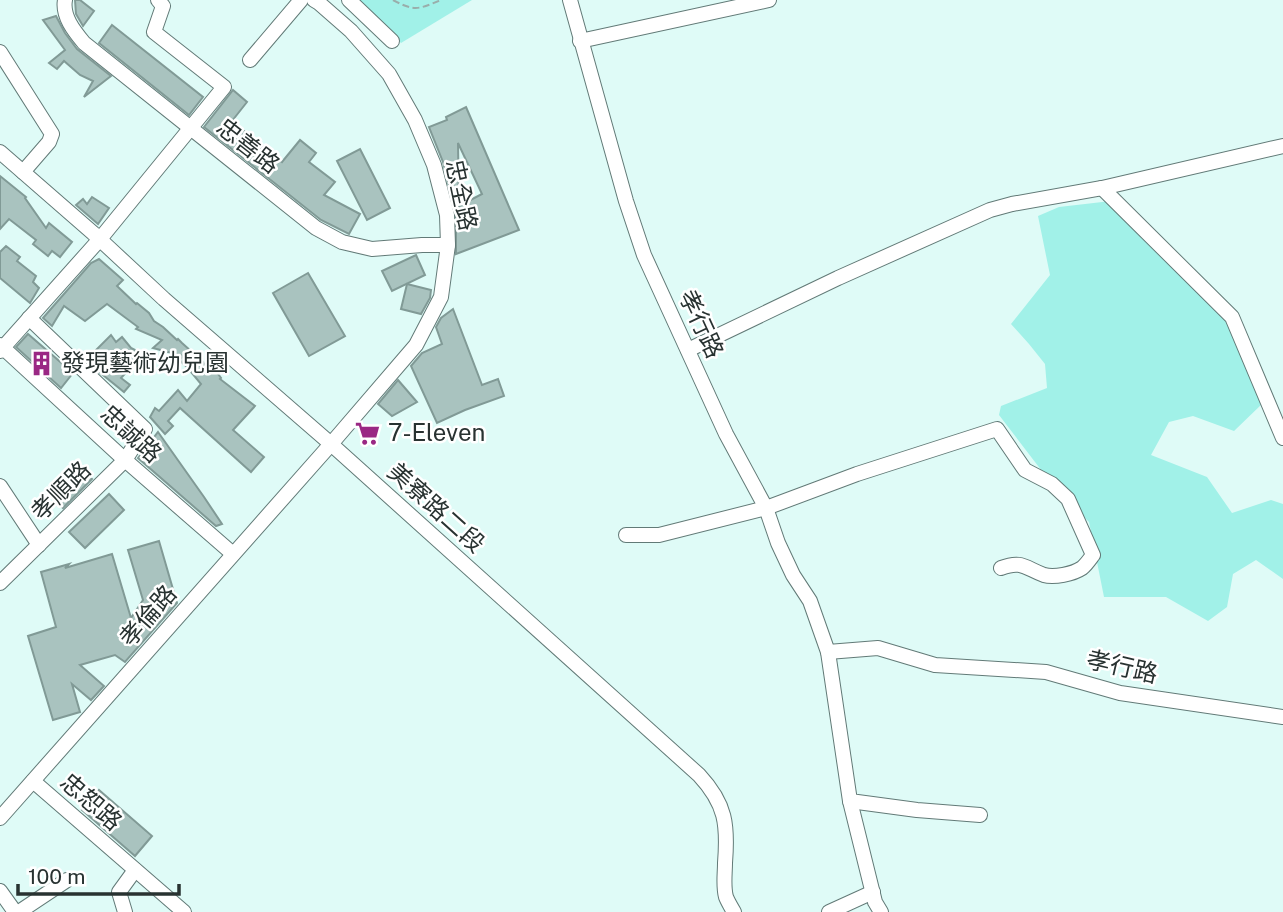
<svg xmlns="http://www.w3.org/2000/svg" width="1283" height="912" font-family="'Public Sans','Noto Sans TC',sans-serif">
	<rect width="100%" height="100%" fill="#dffbf7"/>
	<g fill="#a1f1e8">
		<polygon points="357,0 472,0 401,43"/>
		<polygon points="1111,201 1230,318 1262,404 1234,431 1193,416 1169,422 1151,455 1207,477 1232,513 1271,500 1283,504 1283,579 1256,560 1233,574 1227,607 1208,621 1166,597 1104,597 1089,522 1058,492 999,415 1001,406 1047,388 1045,364 1029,344 1011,324 1050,275 1038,216 1059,207"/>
	</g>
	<g fill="#a9c3bf" stroke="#819a96" stroke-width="2" fill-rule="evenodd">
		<polygon points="75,0 80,0 94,11 83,26 76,14"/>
		<polygon points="56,16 65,33 77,49 111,76 84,97 93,81 80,75 64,61 57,69 49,63 65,50 43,20"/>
		<polygon points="112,25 203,97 189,115 99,43"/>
		<polygon points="233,90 247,102 232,121 282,162 300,140 316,153 309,162 335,182 324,195 360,214 349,234 321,220 204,127"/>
		<path d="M466 107 519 230 456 254V213L443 162 429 127 447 120 446 117ZM458 143 482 194 459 206Z"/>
		<polygon points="360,149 390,208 367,220 337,161"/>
		<polygon points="0,176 26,197 25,198 46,228 49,223 72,242 60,257 52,251 48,256 33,244 36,240 9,219 0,229"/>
		<polygon points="92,197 109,208 98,224 76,205 83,199 87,204"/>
		<polygon points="6,246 20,257 17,261 36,276 33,282 39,288 30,303 0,278 0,252"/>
		<polygon points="416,255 425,275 392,291 382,271"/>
		<polygon points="99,259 123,280 117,286 136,304 137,303 149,313 154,321 163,327 177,340 178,339 182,343 202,361 201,361 218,374 221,378 220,379 255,406 233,430 264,457 251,472 180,408 168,421 173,426 165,434 150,417 155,408 159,411 178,390 187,401 201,384 187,367 179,360 183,356 153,348 162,340 136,329 138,327 107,304 85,321 64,306 52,326 43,318 91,263"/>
		<polygon points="308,273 345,336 309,356 273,293"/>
		<polygon points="407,284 431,290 430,298 421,314 401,309"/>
		<polygon points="453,309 482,385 498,379 504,396 465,410 437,423 411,366 422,353 442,344 436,327 441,318"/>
		<polygon points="28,334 73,373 61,388 16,347"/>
		<polygon points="111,335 116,342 122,337 131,348 143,354 121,378 130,385 124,392 98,371 104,366 93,353"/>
		<polygon points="398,380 417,402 392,416 378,404"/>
		<polygon points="158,432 204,497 222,524 216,526 138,458"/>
		<polygon points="79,466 92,479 63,508 50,495"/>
		<polygon points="109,494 124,510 85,548 69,532"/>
		<polygon points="159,541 177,603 125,662 115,655 80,665 104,686 91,700 72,684 80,712 53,720 28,636 56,627 41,572 69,564 65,568 112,554 131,618 143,600 128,550"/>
		<polygon points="99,790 152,836 135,856 82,810"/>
	</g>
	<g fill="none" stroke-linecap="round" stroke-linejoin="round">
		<defs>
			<g id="minor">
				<path d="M65 0C62 16 74 31 84 43L316 228 342 242 372 249 422 245H448"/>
				<polyline points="349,0 392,41"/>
				<polyline points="570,0 626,201 644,255 726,434 766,508 778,543 793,575 810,601 828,652 850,801 917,810 980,815"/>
				<polyline points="580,41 769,0"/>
				<polyline points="0,52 52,134 49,142 23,172"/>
				<polyline points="250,60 301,0"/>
				<path d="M0 152 93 233 164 299 331 444 699 775C726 804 728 825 725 863 725 874 723 886 726 897 728 902 731 907 734 912"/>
				<polyline points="1102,188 1232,317 1283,438"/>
				<polyline points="0,345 125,460 233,554"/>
				<polyline points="688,350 838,278 990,210 1012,204 1102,188 1283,146"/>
				<polyline points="0,351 100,239 224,87 154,32 163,6 158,0"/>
				<polyline points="0,486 39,545"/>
				<path d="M626 535H659L766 508 857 474 997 429 1025 470 1052 484 1068 499 1093 555C1090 559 1086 565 1082 568 1073 574 1054 578 1044 575 1025 568 1022 560 1001 568"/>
				<polyline points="0,583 125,460 145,429 29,318"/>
				<polyline points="828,652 878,648 935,665 1046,672 1120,693 1283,717"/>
				<polyline points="33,781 184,912"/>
				<polyline points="850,801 875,902 881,912"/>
				<polyline points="0,818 331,444 416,345 441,297 448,245 447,215 434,165 415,120 389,74 351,31 319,3 314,0"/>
				<polyline points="0,891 15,912"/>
				<polyline points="19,912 67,880"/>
				<polyline points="125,912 119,892 135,870"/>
				<polyline points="829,912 873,892"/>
			</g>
		</defs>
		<use href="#minor" stroke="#627a77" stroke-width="16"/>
		<path stroke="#99aeab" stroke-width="2" stroke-dasharray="7 3.5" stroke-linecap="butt" d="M393 0C415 12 419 9 441 0"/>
		<use href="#minor" stroke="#fff" stroke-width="14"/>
	</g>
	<defs>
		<symbol id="building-bare" viewBox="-9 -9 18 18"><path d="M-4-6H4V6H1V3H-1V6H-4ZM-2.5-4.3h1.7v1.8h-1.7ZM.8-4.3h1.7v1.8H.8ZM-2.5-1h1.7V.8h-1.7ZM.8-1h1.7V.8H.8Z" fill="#9a2884" stroke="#fff" stroke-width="2.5" paint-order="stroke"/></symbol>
		<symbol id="supermarket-bare" viewBox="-9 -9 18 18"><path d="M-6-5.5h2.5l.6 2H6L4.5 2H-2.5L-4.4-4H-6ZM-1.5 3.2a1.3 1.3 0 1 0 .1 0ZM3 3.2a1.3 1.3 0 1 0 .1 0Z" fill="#9a2884" stroke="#fff" stroke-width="2.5" paint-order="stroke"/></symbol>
	</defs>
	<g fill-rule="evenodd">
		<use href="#building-bare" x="24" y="346" width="35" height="35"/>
		<use href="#supermarket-bare" x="350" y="416" width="35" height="35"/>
	</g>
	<g text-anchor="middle" stroke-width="5" stroke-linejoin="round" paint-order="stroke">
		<g font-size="24" fill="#283231" stroke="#fff">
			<text transform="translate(248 146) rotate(38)" y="8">忠善路</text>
			<text transform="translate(461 195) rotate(78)" y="8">忠全路</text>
			<text transform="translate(701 324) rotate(65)" y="8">孝行路</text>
			<text transform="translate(131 434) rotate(42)" y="8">忠誠路</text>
			<text transform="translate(61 491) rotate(-45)" y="8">孝順路</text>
			<text transform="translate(436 508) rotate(42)" y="8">美寮路二段</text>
			<text transform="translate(148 616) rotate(-49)" y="8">孝倫路</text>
			<text transform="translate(1122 667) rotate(13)" y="8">孝行路</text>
			<text transform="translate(91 802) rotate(41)" y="8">忠恕路</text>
		</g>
		<g font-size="24" fill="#283231" stroke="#fff" text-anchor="start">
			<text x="61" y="371">發現藝術幼兒園</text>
			<text x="388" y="441">7-Eleven</text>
		</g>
	</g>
	<path d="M18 884v10h161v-10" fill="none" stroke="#283231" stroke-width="3.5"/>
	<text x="28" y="884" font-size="21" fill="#283231" stroke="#ffffff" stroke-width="5" paint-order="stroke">100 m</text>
</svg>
